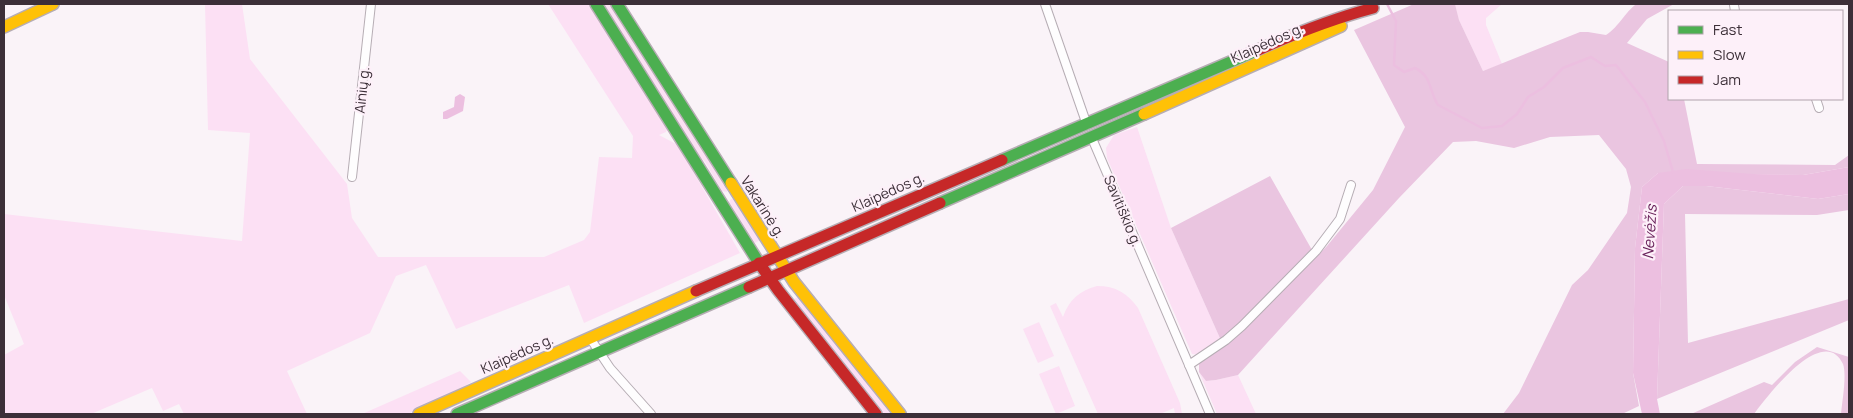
<svg xmlns="http://www.w3.org/2000/svg" width="1853" height="418" font-family="Manrope,sans-serif">
	<rect width="100%" height="100%" fill="#faf3f8"/>
	<g fill="#fce0f4">
		<polygon points="205,4 242,4 250,59 347,184 352,218 378,257 544,257 584,240 590,232 599,157 632,158 633,136 548,4 592,4 668,127 666,132 659,135 678,145 740,253 584,323 569,285 456,329 426,265 396,276 370,333 287,371 307,414 184,414 179,404 163,411 152,388 91,414 4,414 4,355 24,344 4,295 4,214 242,241 250,133 208,130"/>
		<polygon points="602,4 613,4 728,188 727,192 722,191 705,162 688,143"/>
		<polygon points="1455,4 1507,4 1502,4 1486,18 1486,25 1502,64 1483,71 1459,20"/>
		<polygon points="1137,127 1171,228 1223,345 1200,355 1192,354 1107,158 1106,148 1114,135"/>
		<polygon points="731,199 734,199 760,240 755,243 729,202"/>
		<path d="M1097 286C1116 286 1127 293 1138 308L1180 403 1182 414H1175L1174 408 1160 414H1098L1050 306 1056 303 1063 317C1069 300 1079 291 1097 286Z"/>
		<polygon points="800,296 895,414 883,414 792,300"/>
		<polygon points="1039,322 1054,356 1038,363 1023,329"/>
		<polygon points="1059,366 1075,406 1056,414 1039,374"/>
		<polygon points="460,371 471,382 453,394 408,414 362,414"/>
		<polygon points="1199,372 1206,381 1216,380 1238,375 1256,414 1217,414"/>
	</g>
	<g fill="#eac5e0">
		<path d="M1414 4H1455L1459 20 1483 71 1580 32H1588L1606 35C1618 28 1629 7 1637 4 1646 1 1665 4 1674 4L1647 19 1627 43 1669 62V99H1684L1697 164 1835 165 1849 155V167L1803 175 1658 173 1642 187 1635 248 1633 373 1639 406 1622 414H1503L1519 393 1572 285 1588 270 1627 213 1631 187 1626 169 1599 135 1550 137 1514 148 1476 141 1453 142 1399 198 1238 375 1216 380 1206 381 1199 372V362L1223 345 1171 228 1270 176 1316 257 1327 246 1373 190 1405 127 1354 30Z"/>
		<polygon points="1683,186 1706,186 1818,199 1849,194 1849,210 1817,215 1685,214 1688,343 1849,299 1849,320 1657,399 1664,204"/>
		<path d="M1817 347 1849 357V414H1841C1842 402 1847 375 1843 364 1823 322 1766 398 1754 414H1691L1764 382 1772 385 1795 362Z"/>
	</g>
	<g fill="#ecbfe0">
		<polygon points="460,94 465,97 463,111 447,119 443,119 443,112 454,107 455,97"/>
		<polygon points="1849,167 1849,194 1818,199 1706,186 1683,186 1664,204 1657,399 1660,414 1642,414 1633,373 1635,248 1642,187 1658,173 1686,169 1753,174 1803,175"/>
	</g>
	<g fill="none" stroke-linecap="round" stroke-linejoin="round">
		<path stroke="#ecbfe0" stroke-width="2.5" d="M1387 4 1396 21 1394 65 1404 72 1415 68C1432 76 1429 91 1438 105L1482 128 1502 126 1517 114 1528 97 1544 87 1563 68 1591 57 1605 66 1616 65 1645 102 1664 141 1673 172"/>
		<defs>
			<g id="street">
				<polyline points="1045,4 1087,125"/>
				<polyline points="1734,5 1735,11"/>
				<polyline points="1816,99 1819,108"/>
				<polyline points="1091,136 1210,414"/>
				<polyline points="352,177 371,4"/>
				<polyline points="590,338 610,368 651,414"/>
				<polyline points="1189,365 1226,340 1242,326 1316,251 1340,219 1351,185"/>
			</g>
			<g id="fast">
				<polyline points="596,4 759,263"/>
				<polyline points="617,4 731,183"/>
				<polyline points="1002,160 1256,51"/>
				<polyline points="940,203 1144,114"/>
				<polyline points="457,414 749,287"/>
			</g>
			<g id="slow">
				<polyline points="4,27 53,4"/>
				<polyline points="1144,114 1341,26"/>
				<polyline points="731,183 794,282 900,414"/>
				<polyline points="419,414 696,291"/>
			</g>
			<g id="jam">
				<path d="M1256 51C1294 34 1332 19 1373 8"/>
				<polyline points="759,263 778,290 876,414"/>
				<polyline points="749,287 940,203"/>
				<polyline points="696,291 1002,160"/>
			</g>
		</defs>
		<use href="#street" stroke="#b6adb4" stroke-width="10"/>
		<use href="#fast" stroke="#b6adb4" stroke-width="14"/>
		<use href="#slow" stroke="#b6adb4" stroke-width="14"/>
		<use href="#jam" stroke="#b6adb4" stroke-width="14"/>
		<use href="#street" stroke="#fefdfe" stroke-width="8"/>
		<use href="#fast" stroke="#4caf50" stroke-width="11"/>
		<use href="#slow" stroke="#ffc107" stroke-width="11"/>
		<use href="#jam" stroke="#c62828" stroke-width="11"/>
	</g>
	<g text-anchor="middle" stroke-width="4.5" stroke-linejoin="round" paint-order="stroke">
		<g font-size="14" fill="#3c2f38" stroke="#fdf0f9">
			<text transform="translate(1267 43) rotate(-24)" y="5">Klaipėdos g.</text>
			<text transform="translate(362 90) rotate(-84)" y="5">Ainių g.</text>
			<text transform="translate(888 192) rotate(-24)" y="5">Klaipėdos g.</text>
			<text transform="translate(763 207) rotate(58)" y="5">Vakarinė g.</text>
			<text transform="translate(1123 211) rotate(67)" y="5">Savitiškio g.</text>
			<text transform="translate(517 354) rotate(-24)" y="5">Klaipėdos g.</text>
		</g>
		<g font-size="15" font-style="italic" fill="#6b255d" stroke="#fdf0f9">
			<text transform="translate(1650 232) rotate(-86)" y="5">Nevėžis</text>
		</g>
	</g>
	<rect width="1853" height="418" fill="none" stroke="#3c2f38" stroke-width="10"/>
	<rect x="1668" y="10" width="175" height="90" fill="#fdf0f9" stroke="#b0a3ac"/>
	<rect x="1678" y="26" width="25" height="8" fill="#4caf50" stroke="#b0a3ac"/>
	<text x="1713" y="35" font-size="15" fill="#3c2f38">Fast</text>
	<rect x="1678" y="51" width="25" height="8" fill="#ffc107" stroke="#b0a3ac"/>
	<text x="1713" y="60" font-size="15" fill="#3c2f38">Slow</text>
	<rect x="1678" y="76" width="25" height="8" fill="#c62828" stroke="#b0a3ac"/>
	<text x="1713" y="85" font-size="15" fill="#3c2f38">Jam</text>
</svg>
